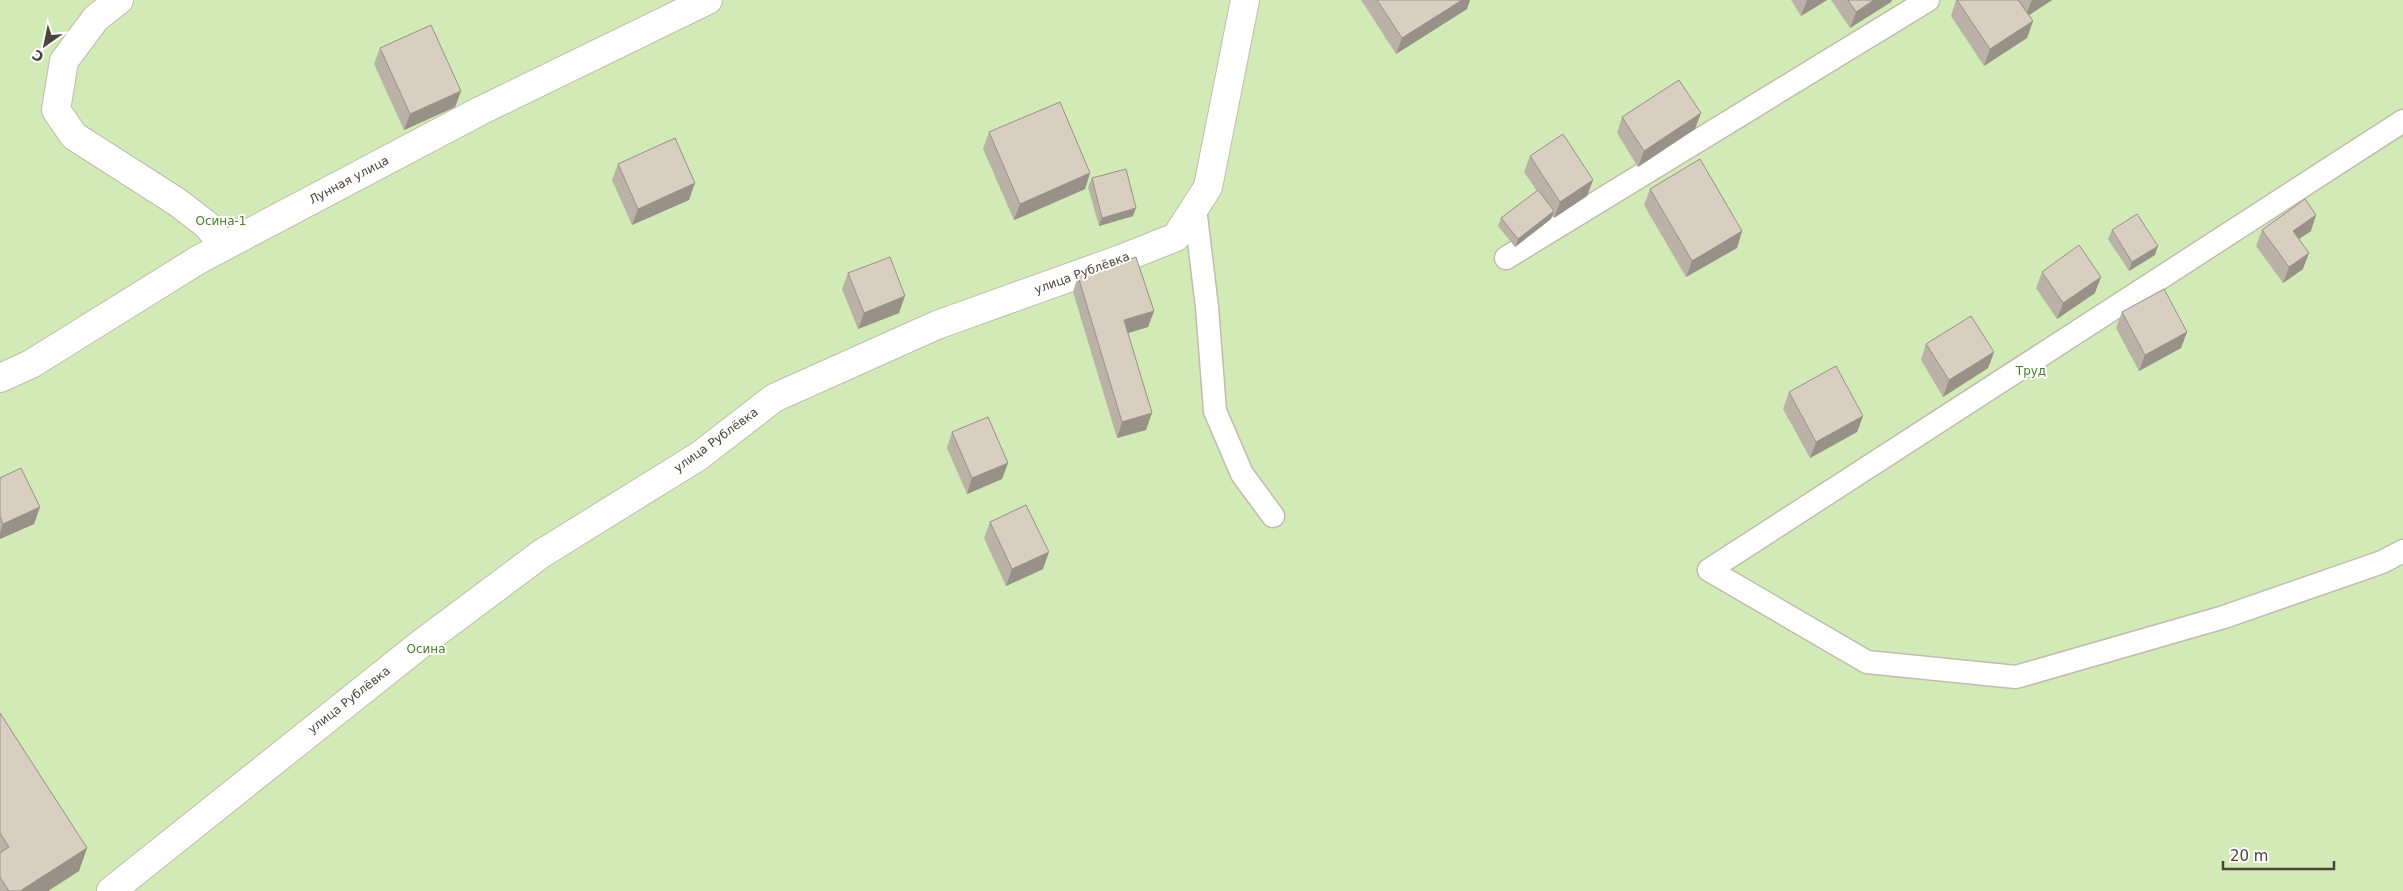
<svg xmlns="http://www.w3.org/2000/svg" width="2403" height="891" font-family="'DejaVu Sans',sans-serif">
	<rect width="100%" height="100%" fill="#f6f3ec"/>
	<rect fill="#d2eab5" x="0" y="0" width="2403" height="891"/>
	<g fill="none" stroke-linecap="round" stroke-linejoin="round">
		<defs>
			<g id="service">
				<polyline points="2403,121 1709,570 1867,662 2016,677 2224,617 2382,562 2403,551"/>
				<polyline points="1195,208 1207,307 1215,411 1242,474 1273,516"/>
				<polyline points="1506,258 1928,0"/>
			</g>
			<g id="minor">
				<polyline points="119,0 96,18 64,61 56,110 74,136 177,202 207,225 224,246"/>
				<polyline points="0,378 31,364 198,260 480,111 708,0"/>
				<polyline points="111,891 422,643 541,554 699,456 774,398 937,325 1121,259 1176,237 1208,187 1245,0"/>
			</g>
		</defs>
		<use href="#service" stroke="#c2bbae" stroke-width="25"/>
		<use href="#minor" stroke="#c2bbae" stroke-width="30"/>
		<use href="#service" stroke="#fff" stroke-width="22"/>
		<use href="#minor" stroke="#fff" stroke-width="28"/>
	</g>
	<g fill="#bab2a6">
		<polygon points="1361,0 1470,0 1467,9 1396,54"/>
		<polygon points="1791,0 1827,0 1801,16"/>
		<polygon points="1831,0 1892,0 1891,2 1850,28"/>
		<polygon points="1956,0 2052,0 2029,15 2033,21 2027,38 1984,66 1951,16"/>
		<polygon points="380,48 461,91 455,107 404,130 374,64"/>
		<polygon points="1622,117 1695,129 1638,167 1617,133"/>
		<polygon points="989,132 1090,173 1085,189 1014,220 983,149"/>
		<polygon points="1530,156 1593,180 1587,196 1554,218 1552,215 1551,219 1515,247 1498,226 1501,218 1537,191 1524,172"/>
		<polygon points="618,164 689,200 632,225 612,180"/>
		<polygon points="1092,178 1133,216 1099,226 1088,187"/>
		<polygon points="1650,189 1742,231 1737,248 1686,277 1644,205"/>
		<polygon points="2112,230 2155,255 2129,271 2108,239"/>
		<polygon points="2262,230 2311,231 2299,239 2303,269 2283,283 2256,246"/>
		<polygon points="2042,272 2095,293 2057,319 2036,288"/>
		<polygon points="848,273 899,313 858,329 842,289"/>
		<polygon points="1078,276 1154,311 1148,327 1128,333 1146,430 1117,438 1073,292"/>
		<polygon points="2122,312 2187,332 2181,348 2139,371 2116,328"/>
		<polygon points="1926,344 1994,352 1988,368 1943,397 1921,360"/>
		<polygon points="1789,392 1863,416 1857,432 1810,458 1783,409"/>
		<polygon points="952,432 1008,463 1002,479 967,494 947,448"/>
		<polygon points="0,478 40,507 34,524 0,539"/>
		<polygon points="990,522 1043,569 1006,586 984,538"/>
		<polygon points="0,713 87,848 79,871 48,891 0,891"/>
	</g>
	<g fill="#979187">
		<polygon points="1462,0 1470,0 1467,9 1396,54 1402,38"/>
		<polygon points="1807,0 1827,0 1801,16"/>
		<polygon points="1874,0 1892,0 1891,2 1850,28 1856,12"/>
		<polygon points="2033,0 2052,0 2025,18 2031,2"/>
		<polygon points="2033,21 2027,38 1984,66 1990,49"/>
		<polygon points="461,91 455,107 404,130 410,114"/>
		<polygon points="1701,113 1695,129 1638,167 1644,151"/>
		<polygon points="1090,173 1085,189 1014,220 1020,204"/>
		<polygon points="1593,180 1587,196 1554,218 1560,202"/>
		<polygon points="695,183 689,200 632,225 638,209"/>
		<polygon points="1136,208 1133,216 1099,226 1102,218"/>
		<polygon points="1554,211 1551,219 1515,247 1518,239"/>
		<polygon points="2316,215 2311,231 2287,247 2293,231"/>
		<polygon points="1742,231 1737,248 1686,277 1692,261"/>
		<polygon points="2158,246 2155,255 2129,271 2132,262"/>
		<polygon points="2309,253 2303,269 2283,283 2289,267"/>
		<polygon points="2101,277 2095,293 2057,319 2063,303"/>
		<polygon points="905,296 899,313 858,329 864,313"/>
		<polygon points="1154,311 1148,327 1118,336 1124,320"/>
		<polygon points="2187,332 2181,348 2139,371 2145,355"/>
		<polygon points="1994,352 1988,368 1943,397 1949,380"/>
		<polygon points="1152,413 1146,430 1117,438 1122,422"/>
		<polygon points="1863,416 1857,432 1810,458 1816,442"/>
		<polygon points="1008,463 1002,479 967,494 972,478"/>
		<polygon points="40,507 34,524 0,539 0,533 3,524"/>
		<polygon points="1049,552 1043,569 1006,586 1012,569"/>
		<polygon points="87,848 79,871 48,891 20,891"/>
	</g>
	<g fill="#d8cfc1" stroke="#979187">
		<polygon points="1377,0 1462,0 1402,38"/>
		<polygon points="1848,0 1874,0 1856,12"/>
		<polygon points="1957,0 2018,0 2033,21 1990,49"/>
		<polygon points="431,25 461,91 410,114 380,48"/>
		<polygon points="1679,80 1701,113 1644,151 1622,117"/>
		<polygon points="1060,102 1090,173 1020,204 989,132"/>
		<polygon points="1563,134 1593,180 1560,202 1530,156"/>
		<polygon points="675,138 695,183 638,209 618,164"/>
		<polygon points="1700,159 1742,231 1692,261 1650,189"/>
		<polygon points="1126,169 1136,208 1102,218 1092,178"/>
		<polygon points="1538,190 1554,211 1518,239 1501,218"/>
		<polygon points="2305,199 2316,215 2293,231 2309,253 2289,267 2262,230"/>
		<polygon points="2137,214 2158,246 2132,262 2112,230"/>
		<polygon points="2079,245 2101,277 2063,303 2042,272"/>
		<polygon points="890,257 905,296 864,313 848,273"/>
		<polygon points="1136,257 1154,311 1124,320 1152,413 1122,422 1078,276"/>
		<polygon points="2164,289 2187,332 2145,355 2122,312"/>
		<polygon points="1971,316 1994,352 1949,380 1926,344"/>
		<polygon points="1836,366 1863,416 1816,442 1789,392"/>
		<polygon points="988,417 1008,463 972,478 952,432"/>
		<polygon points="21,468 40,507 3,524 0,516 0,478"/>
		<polygon points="1026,505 1049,552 1012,569 990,522"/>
		<polygon points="0,713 87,848 20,891 9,891 0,877 0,853 9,847 0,833"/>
	</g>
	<g text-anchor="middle" stroke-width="4" stroke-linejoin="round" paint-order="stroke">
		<g font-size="12" fill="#4b4439" stroke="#fff">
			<text transform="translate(349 180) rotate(-28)" y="4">Лунная улица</text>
			<text transform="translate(1082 273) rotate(-20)" y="4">улица Рублёвка</text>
			<text transform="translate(716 440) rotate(-36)" y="4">улица Рублёвка</text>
			<text transform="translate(349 700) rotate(-38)" y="4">улица Рублёвка</text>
		</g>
		<g font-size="12" fill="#4a7f2a" stroke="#fff">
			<text x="221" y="225">Осина-1</text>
			<text x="2031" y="375">Труд</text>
			<text x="426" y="653">Осина</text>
		</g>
	</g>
	<g transform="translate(45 45) rotate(213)" stroke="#ffffff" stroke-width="4" paint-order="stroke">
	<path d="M0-4L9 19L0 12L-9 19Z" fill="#4b4439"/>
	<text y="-8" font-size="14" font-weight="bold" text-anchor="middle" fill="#4b4439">С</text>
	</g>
	<path d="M2223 861v8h111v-8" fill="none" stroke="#4b4439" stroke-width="2.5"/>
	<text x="2230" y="861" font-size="15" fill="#4b4439" stroke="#ffffff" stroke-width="4" paint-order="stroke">20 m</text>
</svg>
